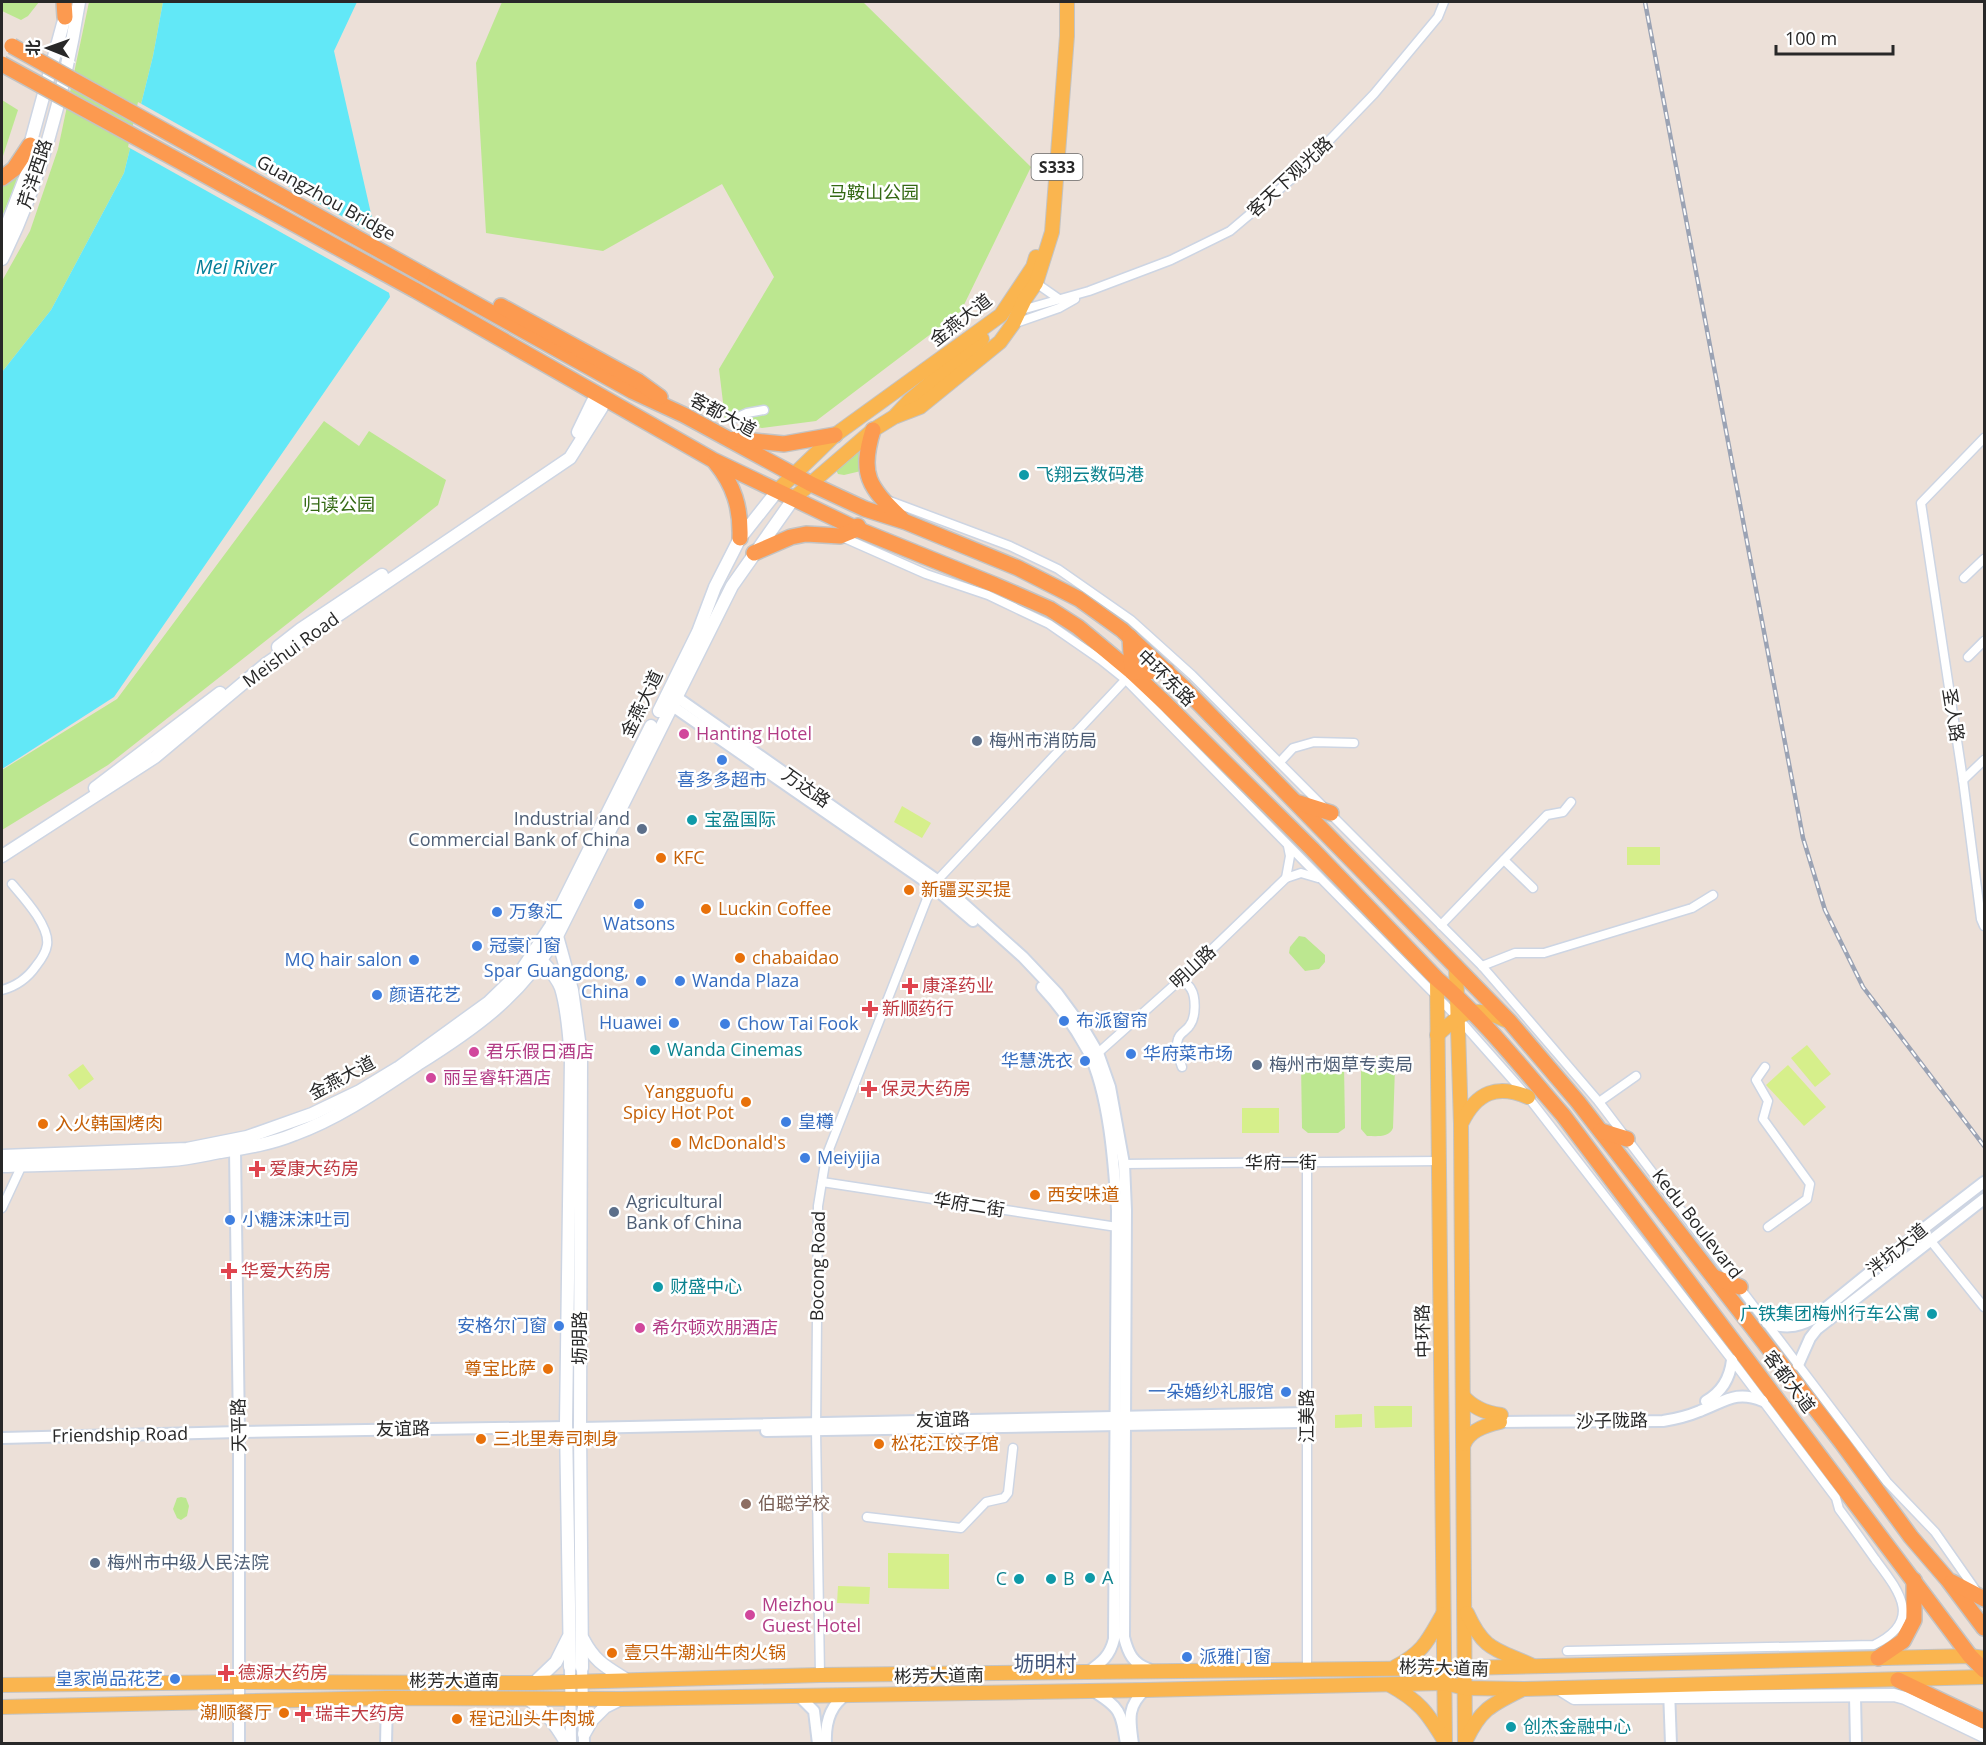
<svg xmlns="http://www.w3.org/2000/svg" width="1986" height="1745" font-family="'Open Sans','Noto Sans SC',sans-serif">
	<rect width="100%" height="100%" fill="#ece0d8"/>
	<g fill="#bce790">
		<polygon points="2,2 39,2 28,16 21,20 2,11"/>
		<polygon points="89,2 163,2 153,56 124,173 51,310 2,372 2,281 30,231 58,149"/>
		<polygon points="502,2 863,2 1031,167 961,311 816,421 762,428 725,419 719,369 774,277 722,184 603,251 486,233 476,63"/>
		<polygon points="2,100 18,110 2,159"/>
		<polygon points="20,173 2,217 2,184"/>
		<polygon points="324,421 359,446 369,431 446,480 438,505 108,765 2,830 2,770 117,699"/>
		<polygon points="862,449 861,471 844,475 838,474 836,470"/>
		<polygon points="1299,936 1305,937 1325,955 1325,962 1319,969 1305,971 1289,953 1290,947"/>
		<path d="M1368 1056C1380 1056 1389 1054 1395 1067L1393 1128C1389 1138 1376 1136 1367 1136L1361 1129V1063Z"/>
		<polygon points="1338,1059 1344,1064 1345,1128 1338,1133 1308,1133 1302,1128 1301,1065 1307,1060"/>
		<polygon points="181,1497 186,1498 189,1506 187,1516 181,1520 177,1518 173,1509 177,1498"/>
	</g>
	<g fill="#d6ef8b">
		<polygon points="902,806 931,823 922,838 894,822"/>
		<rect x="1627" y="847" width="33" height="18"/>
		<polygon points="1807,1045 1831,1074 1815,1087 1791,1058"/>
		<polygon points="83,1064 94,1079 79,1090 68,1075"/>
		<polygon points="1788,1065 1826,1107 1804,1126 1766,1085"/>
		<rect x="1242" y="1108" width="37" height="25"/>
		<polygon points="1374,1406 1412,1406 1412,1427 1375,1428"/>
		<polygon points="1362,1414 1362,1427 1335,1428 1335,1415"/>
		<polygon points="888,1553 949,1554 949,1589 888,1588"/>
		<polygon points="838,1586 870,1587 869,1604 837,1603"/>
	</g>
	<polygon fill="#62e8f7" points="163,2 357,2 334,51 390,297 114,697 2,769 2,372 51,310 124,173 153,56"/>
	<polygon fill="#ece0d8" points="138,102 379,237 393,295 128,147"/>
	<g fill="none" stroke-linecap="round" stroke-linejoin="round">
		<defs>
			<g id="minor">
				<polyline points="1036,283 1059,299"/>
				<polyline points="1018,311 1089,291 1171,260 1230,231 1295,176 1374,94 1438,17 1444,2"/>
				<polyline points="1013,324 1059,308 1075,299"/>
				<polyline points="736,418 747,413 764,410"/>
				<polyline points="1984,438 1921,503 1963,780 1981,919 1984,926"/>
				<polyline points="887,500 1010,546 1058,569 1131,620 1192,675 1482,966 1521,1011 1599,1102 1887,1482 1935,1532 1977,1592"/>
				<path d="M840 536 926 574 988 595 1049 624 1101 660 1126 680 1457 1017 1528 1097 1732 1360 1836 1498 1839 1509C1851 1525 1863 1542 1875 1559 1899 1591 1924 1621 1874 1645L1567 1651"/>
				<polyline points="1964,578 1984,559"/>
				<polyline points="1968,657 1984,641"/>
				<polyline points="1280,762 1293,748 1314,742 1354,743"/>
				<polyline points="1963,780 1984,760"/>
				<polyline points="1504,860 1533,888"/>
				<polyline points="1286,878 1290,856 1288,846"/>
				<polyline points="1441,925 1547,815 1563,812 1571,802"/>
				<polyline points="1482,966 1515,953 1544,953 1692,908 1713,895"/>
				<path d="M1181 979C1184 982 1189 985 1191 989 1196 997 1196 1017 1190 1025 1187 1031 1180 1032 1178 1039 1175 1048 1179 1058 1182 1067"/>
				<path d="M2 990C17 986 27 979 36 966 40 961 46 952 47 945 50 926 23 897 12 884"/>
				<polyline points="1098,1053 1181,979 1286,878 1301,873 1318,878"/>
				<polyline points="1765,1067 1756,1080 1768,1101 1763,1119 1810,1184 1807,1199 1768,1227"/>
				<polyline points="1599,1102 1636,1076"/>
				<polyline points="1124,1164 1439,1161"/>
				<polyline points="822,1182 1117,1227"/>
				<polyline points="2,1208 22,1165"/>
				<polyline points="1930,1240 1984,1307"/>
				<polyline points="867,1517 961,1528 986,1502 1004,1498 1008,1493 1013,1448"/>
				<polyline points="1307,1669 1307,1163"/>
				<polyline points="820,1675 816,1430 818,1206 826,1157 932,886 1128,677"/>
			</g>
			<g id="tertiary">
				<path d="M675 696 937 880 1023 957 1057 993 1085 1031 1098 1053 1110 1087 1124 1164 1126 1210 1124 1637C1128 1653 1133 1664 1149 1669"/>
				<polyline points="671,705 932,886 973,921"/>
				<path d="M1042 987C1060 1006 1076 1029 1088 1051 1109 1093 1114 1163 1117 1210L1114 1639C1110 1656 1102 1662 1088 1672"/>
				<polyline points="235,1150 239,1432 239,1744"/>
				<path d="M1767 1323C1784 1328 1795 1328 1811 1320L1923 1229 1984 1182"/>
				<polyline points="1798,1365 1810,1338 1817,1329 1984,1199"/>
				<path d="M1706 1401C1722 1392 1730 1378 1732 1360"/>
				<path d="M1500 1422 1663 1421C1676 1419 1688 1416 1700 1411 1726 1401 1736 1390 1763 1401"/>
				<polyline points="580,1428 1307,1413"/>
				<polyline points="766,1431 1307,1422"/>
				<polyline points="2,1438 239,1432 566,1427"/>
				<polyline points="570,1667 571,1744"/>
				<polyline points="582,1668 584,1744"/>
				<polyline points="1669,1690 1671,1744"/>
				<path d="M1093 1691C1121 1708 1121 1712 1126 1744"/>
				<polyline points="799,1696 814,1711 818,1744"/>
				<polyline points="1855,1696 1856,1744"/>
				<polyline points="386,1744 387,1698"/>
				<path d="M826 1744C825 1724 829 1706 846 1695"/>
				<path d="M1133 1744C1130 1721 1126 1707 1145 1690"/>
			</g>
			<g id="secondary">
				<polyline points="2,238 27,173 30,145 67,9"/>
				<path d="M2 259C41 181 65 88 79 2"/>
				<polyline points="578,432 593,401"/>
				<polyline points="278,647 301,629 382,575"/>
				<polyline points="659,711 698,632 715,587 740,538 778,490"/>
				<polyline points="95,788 220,693"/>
				<polyline points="2,856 155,757 266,664 570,458 602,407"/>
				<polyline points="557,936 572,990 581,1055 580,1428 582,1668"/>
				<path d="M542 961C549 969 557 977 561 988 568 1010 569 1036 571 1059L566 1424 570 1667"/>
				<polyline points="2,1156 187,1149 247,1137 312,1114 360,1091 398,1068 489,1002 521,971 551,926 651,726"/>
				<path d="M2 1166C58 1164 114 1164 170 1160 187 1159 204 1155 220 1152 245 1148 271 1144 295 1134 339 1118 379 1090 418 1064 477 1027 519 997 557 936L732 586 794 498"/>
				<path d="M583 1639C595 1662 606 1667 627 1680"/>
				<polyline points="534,1683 556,1662 568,1638"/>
				<polyline points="1558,1688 1574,1698 1894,1695 1905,1698 1984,1736"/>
				<path d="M528 1699C546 1711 556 1725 567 1744"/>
				<polyline points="584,1734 592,1720 605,1707 621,1699"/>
			</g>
			<g id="primary">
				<polyline points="896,415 910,400 982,339"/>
				<polyline points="778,490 835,435 1001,315 1033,267 1036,257"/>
				<polyline points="794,498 873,430 894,417 920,407 1000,342 1013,324 1025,299 1036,283 1052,232 1067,36 1067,2"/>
				<polyline points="1456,966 1461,1124 1465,1744"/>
				<polyline points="1437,979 1445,1744"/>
				<path d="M1437 1035C1463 1012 1472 1004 1505 1020"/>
				<path d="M1462 1122C1477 1092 1497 1084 1528 1097"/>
				<path d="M1463 1396C1472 1407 1487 1413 1501 1415"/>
				<path d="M1464 1444C1469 1431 1486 1425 1500 1422"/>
				<path d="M1467 1613C1484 1651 1496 1649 1531 1665"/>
				<path d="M1395 1667C1424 1652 1428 1640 1443 1614"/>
				<polyline points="2,1685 240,1682 534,1683 820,1675 1465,1668 1970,1656 1984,1658"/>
				<path d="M1390 1685C1419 1701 1427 1712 1444 1740"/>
				<polyline points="2,1707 387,1698 621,1699 1145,1690 1445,1683 1465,1688 1523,1689 1984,1677"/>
				<path d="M1466 1740C1481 1709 1491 1705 1521 1690"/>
			</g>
			<g id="trunk">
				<polyline points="64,2 65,17"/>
				<polyline points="2,178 14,169 30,145"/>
				<polyline points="422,274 632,391 684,415 811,484 865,509 906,522 1018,568 1079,599 1122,630 1182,686 1510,1022 1578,1102 1842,1443 1911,1537 1948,1580 1984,1628"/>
				<path d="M415 290 713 460 857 529 995 585 1050 609 1078 627 1132 672 1165 703 1312 849 1437 979C1484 1019 1522 1068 1563 1115L1970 1656 1984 1670"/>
				<polyline points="501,306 638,381 660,397"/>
				<path d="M873 430C859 475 869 487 901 518"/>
				<polyline points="734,439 784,444 835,435"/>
				<path d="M715 462C734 485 741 508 740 538"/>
				<polyline points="754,553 791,537 806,534 840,536 857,529 858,526"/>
				<polyline points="1130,637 1132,672 1167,671"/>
				<polyline points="1299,803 1331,813"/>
				<polyline points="1601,1131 1627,1139"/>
				<polyline points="1714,1277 1740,1287"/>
				<polyline points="1952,1582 1984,1599"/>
				<polyline points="1878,1658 1903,1641 1914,1620 1914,1580"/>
				<polyline points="1898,1680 1984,1721"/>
			</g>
		</defs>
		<use href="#minor" stroke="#cdd5e3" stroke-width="11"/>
		<use href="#tertiary" stroke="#cdd5e3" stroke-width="14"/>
		<use href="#secondary" stroke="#cdd5e3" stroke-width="15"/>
		<use href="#primary" stroke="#c3c3c3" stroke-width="16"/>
		<use href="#trunk" stroke="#c3c3c3" stroke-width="18"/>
		<use href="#minor" stroke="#fff" stroke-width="8"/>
		<use href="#tertiary" stroke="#fff" stroke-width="10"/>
		<use href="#secondary" stroke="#fff" stroke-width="12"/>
		<use href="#primary" stroke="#fab54f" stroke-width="14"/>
		<use href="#trunk" stroke="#fc9a50" stroke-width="15"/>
		<defs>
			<polyline id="rail" points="1645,2 1803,838 1825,910 1863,987 1984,1146"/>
		</defs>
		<use href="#rail" stroke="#9ba3b4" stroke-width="4.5"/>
		<use href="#rail" stroke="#fff" stroke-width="2" stroke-dasharray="7" stroke-linecap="butt"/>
		<defs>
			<g id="trunk-bridge">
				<polyline points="12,46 422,274"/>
				<polyline points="2,64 415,290"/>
			</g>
		</defs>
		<use href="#trunk-bridge" stroke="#c3c3c3" stroke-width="18" stroke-linecap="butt"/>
		<use href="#trunk-bridge" stroke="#fc9a50" stroke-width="15"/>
	</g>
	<g fill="#0f9aa8" stroke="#fff" stroke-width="2">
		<circle cx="1024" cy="475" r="6"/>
		<circle cx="692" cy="820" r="6"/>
		<circle cx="655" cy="1050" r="6"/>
		<circle cx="658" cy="1287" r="6"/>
		<circle cx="1932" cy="1314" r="6"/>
		<circle cx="1090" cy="1578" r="6"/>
		<circle cx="1019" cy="1579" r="6"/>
		<circle cx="1051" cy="1579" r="6"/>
		<circle cx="1511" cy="1727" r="6"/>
	</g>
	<g fill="#d1479c" stroke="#fff" stroke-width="2">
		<circle cx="684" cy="734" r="6"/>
		<circle cx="474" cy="1052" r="6"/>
		<circle cx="431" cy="1078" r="6"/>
		<circle cx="640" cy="1328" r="6"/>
		<circle cx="750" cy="1615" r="6"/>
	</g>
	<g fill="#5c6f8a" stroke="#fff" stroke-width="2">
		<circle cx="977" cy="741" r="6"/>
		<circle cx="642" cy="829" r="6"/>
		<circle cx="1257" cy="1065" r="6"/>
		<circle cx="614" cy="1212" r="6"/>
		<circle cx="95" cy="1563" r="6"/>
	</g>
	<g fill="#3f7fe0" stroke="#fff" stroke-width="2">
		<circle cx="722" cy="760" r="6"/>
		<circle cx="639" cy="904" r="6"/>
		<circle cx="497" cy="912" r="6"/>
		<circle cx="477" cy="946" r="6"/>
		<circle cx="414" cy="960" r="6"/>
		<circle cx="641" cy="981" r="6"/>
		<circle cx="680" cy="981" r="6"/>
		<circle cx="377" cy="995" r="6"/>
		<circle cx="1064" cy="1021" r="6"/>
		<circle cx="674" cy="1023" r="6"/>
		<circle cx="725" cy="1024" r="6"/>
		<circle cx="1131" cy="1054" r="6"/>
		<circle cx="1085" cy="1061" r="6"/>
		<circle cx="786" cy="1122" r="6"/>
		<circle cx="805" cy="1158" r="6"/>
		<circle cx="230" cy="1220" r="6"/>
		<circle cx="559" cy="1326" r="6"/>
		<circle cx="1286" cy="1392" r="6"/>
		<circle cx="1187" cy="1657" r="6"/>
		<circle cx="175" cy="1679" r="6"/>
	</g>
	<g fill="#e8710a" stroke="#fff" stroke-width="2">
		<circle cx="661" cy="858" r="6"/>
		<circle cx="909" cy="890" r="6"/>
		<circle cx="706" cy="909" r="6"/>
		<circle cx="740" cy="958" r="6"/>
		<circle cx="746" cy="1102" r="6"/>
		<circle cx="43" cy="1124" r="6"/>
		<circle cx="676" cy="1143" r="6"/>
		<circle cx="1035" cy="1195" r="6"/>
		<circle cx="548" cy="1369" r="6"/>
		<circle cx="481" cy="1439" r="6"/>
		<circle cx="879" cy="1444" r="6"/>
		<circle cx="612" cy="1653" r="6"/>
		<circle cx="284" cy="1713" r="6"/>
		<circle cx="457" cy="1719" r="6"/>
	</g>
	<g fill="#e0444e" stroke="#fff" stroke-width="2">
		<path d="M907 977h6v6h6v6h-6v6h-6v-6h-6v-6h6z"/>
		<path d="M867 1000h6v6h6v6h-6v6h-6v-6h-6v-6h6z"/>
		<path d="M866 1080h6v6h6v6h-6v6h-6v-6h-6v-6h6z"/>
		<path d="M254 1160h6v6h6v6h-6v6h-6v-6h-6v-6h6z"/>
		<path d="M226 1262h6v6h6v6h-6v6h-6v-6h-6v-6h6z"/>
		<path d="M223 1664h6v6h6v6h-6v6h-6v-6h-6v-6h6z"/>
		<path d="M300 1705h6v6h6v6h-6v6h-6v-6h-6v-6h6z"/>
	</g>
	<circle fill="#8d6e63" stroke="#fff" stroke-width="2" cx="746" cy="1504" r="6"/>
	<g text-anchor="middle" stroke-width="5" stroke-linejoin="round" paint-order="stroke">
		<rect fill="#fff" stroke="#686868" stroke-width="1.5" x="1031.5" y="154" width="51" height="26" rx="4.5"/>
		<g font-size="16" font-weight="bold" fill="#282828">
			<text x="1057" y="173">S333</text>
		</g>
		<g font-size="18" fill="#282828" stroke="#fff">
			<text transform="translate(35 174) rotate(-72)" y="6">芹洋西路</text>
			<text transform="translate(1290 177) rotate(-43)" y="6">客天下观光路</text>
			<text transform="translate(326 198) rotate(29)" y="6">Guangzhou Bridge</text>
			<text transform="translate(961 320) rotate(-38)" y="6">金燕大道</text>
			<text transform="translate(723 415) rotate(28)" y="6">客都大道</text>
			<text transform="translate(291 650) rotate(-36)" y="6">Meishui Road</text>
			<text transform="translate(1166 678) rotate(44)" y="6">中环东路</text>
			<text transform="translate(642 704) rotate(-64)" y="6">金燕大道</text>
			<text transform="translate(1953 715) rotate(81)" y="6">圣人路</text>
			<text transform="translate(806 788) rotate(35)" y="6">万达路</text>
			<text transform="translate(1193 967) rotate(-43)" y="6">明山路</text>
			<text transform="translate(342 1078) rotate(-28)" y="6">金燕大道</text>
			<text x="1281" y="1169">华府一街</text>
			<text transform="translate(969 1205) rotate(9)" y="6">华府二街</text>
			<text transform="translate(1697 1224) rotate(52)" y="6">Kedu Boulevard</text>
			<text transform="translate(1897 1250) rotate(-39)" y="6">泮坑大道</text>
			<text transform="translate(818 1266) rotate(-89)" y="6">Bocong Road</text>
			<text transform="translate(1423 1331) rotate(-91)" y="6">中环路</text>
			<text transform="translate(580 1338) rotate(-90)" y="6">坜明路</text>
			<text transform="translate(1789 1382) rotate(53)" y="6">客都大道</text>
			<text transform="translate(1307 1416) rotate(-90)" y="6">江美路</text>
			<text transform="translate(943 1420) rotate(-1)" y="6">友谊路</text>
			<text transform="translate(1612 1421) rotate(-1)" y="6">沙子陇路</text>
			<text transform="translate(239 1425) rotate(-91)" y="6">天平路</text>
			<text transform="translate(403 1429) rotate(-1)" y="6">友谊路</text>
			<text transform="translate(120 1435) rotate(-1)" y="6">Friendship Road</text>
			<text transform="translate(1444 1668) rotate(2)" y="6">彬芳大道南</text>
			<text transform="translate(939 1676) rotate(-1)" y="6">彬芳大道南</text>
			<text x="454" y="1687">彬芳大道南</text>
		</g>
		<g font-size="18" fill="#346914" stroke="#fff">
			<text x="874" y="199">马鞍山公园</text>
			<text x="339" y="511">归读公园</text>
		</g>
		<g font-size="18" fill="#0d838f" stroke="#fff" text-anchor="start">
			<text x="1036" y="481">飞翔云数码港</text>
			<text x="704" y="826">宝盈国际</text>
			<text x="667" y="1056">Wanda Cinemas</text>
			<text x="670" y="1293">财盛中心</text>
			<text x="1920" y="1320" text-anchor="end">广铁集团梅州行车公寓</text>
			<text x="1102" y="1584">A</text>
			<text x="1007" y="1585" text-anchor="end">C</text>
			<text x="1063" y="1585">B</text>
			<text x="1523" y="1733">创杰金融中心</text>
		</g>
		<g font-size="18" fill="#b23c85" stroke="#fff" text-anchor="start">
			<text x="696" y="740">Hanting Hotel</text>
			<text x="486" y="1058">君乐假日酒店</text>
			<text x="443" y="1084">丽呈睿轩酒店</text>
			<text x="652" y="1334">希尔顿欢朋酒店</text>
			<text x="762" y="1611">Meizhou<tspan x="762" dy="21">Guest Hotel</tspan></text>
		</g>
		<g font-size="18" fill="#4e5e75" stroke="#fff" text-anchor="start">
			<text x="989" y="747">梅州市消防局</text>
			<text x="630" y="825" text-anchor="end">Industrial and<tspan x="630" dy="21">Commercial Bank of China</tspan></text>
			<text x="1269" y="1071">梅州市烟草专卖局</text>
			<text x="626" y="1208">Agricultural<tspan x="626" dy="21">Bank of China</tspan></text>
			<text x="107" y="1569">梅州市中级人民法院</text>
		</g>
		<g font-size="18" fill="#366cbe" stroke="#fff" text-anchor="start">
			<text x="722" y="786" text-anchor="middle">喜多多超市</text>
			<text x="509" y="918">万象汇</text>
			<text x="639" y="930" text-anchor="middle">Watsons</text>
			<text x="489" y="952">冠豪门窗</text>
			<text x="402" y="966" text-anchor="end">MQ hair salon</text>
			<text x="629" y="977" text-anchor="end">Spar Guangdong,<tspan x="629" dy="21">China</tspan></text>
			<text x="692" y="987">Wanda Plaza</text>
			<text x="389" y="1001">颜语花艺</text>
			<text x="1076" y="1027">布派窗帘</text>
			<text x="662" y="1029" text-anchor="end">Huawei</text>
			<text x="737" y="1030">Chow Tai Fook</text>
			<text x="1143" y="1060">华府菜市场</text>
			<text x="1073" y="1067" text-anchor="end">华慧洗衣</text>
			<text x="798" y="1128">皇樽</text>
			<text x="817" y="1164">Meiyijia</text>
			<text x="242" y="1226">小糖沫沫吐司</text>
			<text x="547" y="1332" text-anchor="end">安格尔门窗</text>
			<text x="1274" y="1398" text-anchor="end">一朵婚纱礼服馆</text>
			<text x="1199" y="1663">派雅门窗</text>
			<text x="163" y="1685" text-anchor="end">皇家尚品花艺</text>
		</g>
		<g font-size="18" fill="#c56008" stroke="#fff" text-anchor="start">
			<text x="673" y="864">KFC</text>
			<text x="921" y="896">新疆买买提</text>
			<text x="718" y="915">Luckin Coffee</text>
			<text x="752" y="964">chabaidao</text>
			<text x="734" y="1098" text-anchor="end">Yangguofu<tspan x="734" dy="21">Spicy Hot Pot</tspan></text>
			<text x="55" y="1130">入火韩国烤肉</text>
			<text x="688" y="1149">McDonald's</text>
			<text x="1047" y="1201">西安味道</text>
			<text x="536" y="1375" text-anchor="end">尊宝比萨</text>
			<text x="493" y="1445">三北里寿司刺身</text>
			<text x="891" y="1450">松花江饺子馆</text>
			<text x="624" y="1659">壹只牛潮汕牛肉火锅</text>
			<text x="272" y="1719" text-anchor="end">潮顺餐厅</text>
			<text x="469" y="1725">程记汕头牛肉城</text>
		</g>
		<g font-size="18" fill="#be3a42" stroke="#fff" text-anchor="start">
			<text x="922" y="992">康泽药业</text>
			<text x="882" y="1015">新顺药行</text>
			<text x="881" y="1095">保灵大药房</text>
			<text x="269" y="1175">爱康大药房</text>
			<text x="241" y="1277">华爱大药房</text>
			<text x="238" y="1679">德源大药房</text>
			<text x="315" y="1720">瑞丰大药房</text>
		</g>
		<g font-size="18" fill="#785e54" stroke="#fff" text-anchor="start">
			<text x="758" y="1510">伯聪学校</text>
		</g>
		<g font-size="20" font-style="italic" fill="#057f99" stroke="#fff">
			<text x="236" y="274">Mei River</text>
		</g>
		<g font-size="21" fill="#46587b" stroke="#fff">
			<text x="1045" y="1671">坜明村</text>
		</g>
	</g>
	<rect width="1986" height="1745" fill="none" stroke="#282828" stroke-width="6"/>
	<g transform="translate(48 48) rotate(271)" stroke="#ffffff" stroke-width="4.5" paint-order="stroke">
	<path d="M0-4.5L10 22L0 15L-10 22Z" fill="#282828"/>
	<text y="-9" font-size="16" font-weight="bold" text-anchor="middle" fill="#282828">北</text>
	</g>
	<path d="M1776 45v9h117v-9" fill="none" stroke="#282828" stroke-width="3"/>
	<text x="1785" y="45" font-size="18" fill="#282828" stroke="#ffffff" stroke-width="4.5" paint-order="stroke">100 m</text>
</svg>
